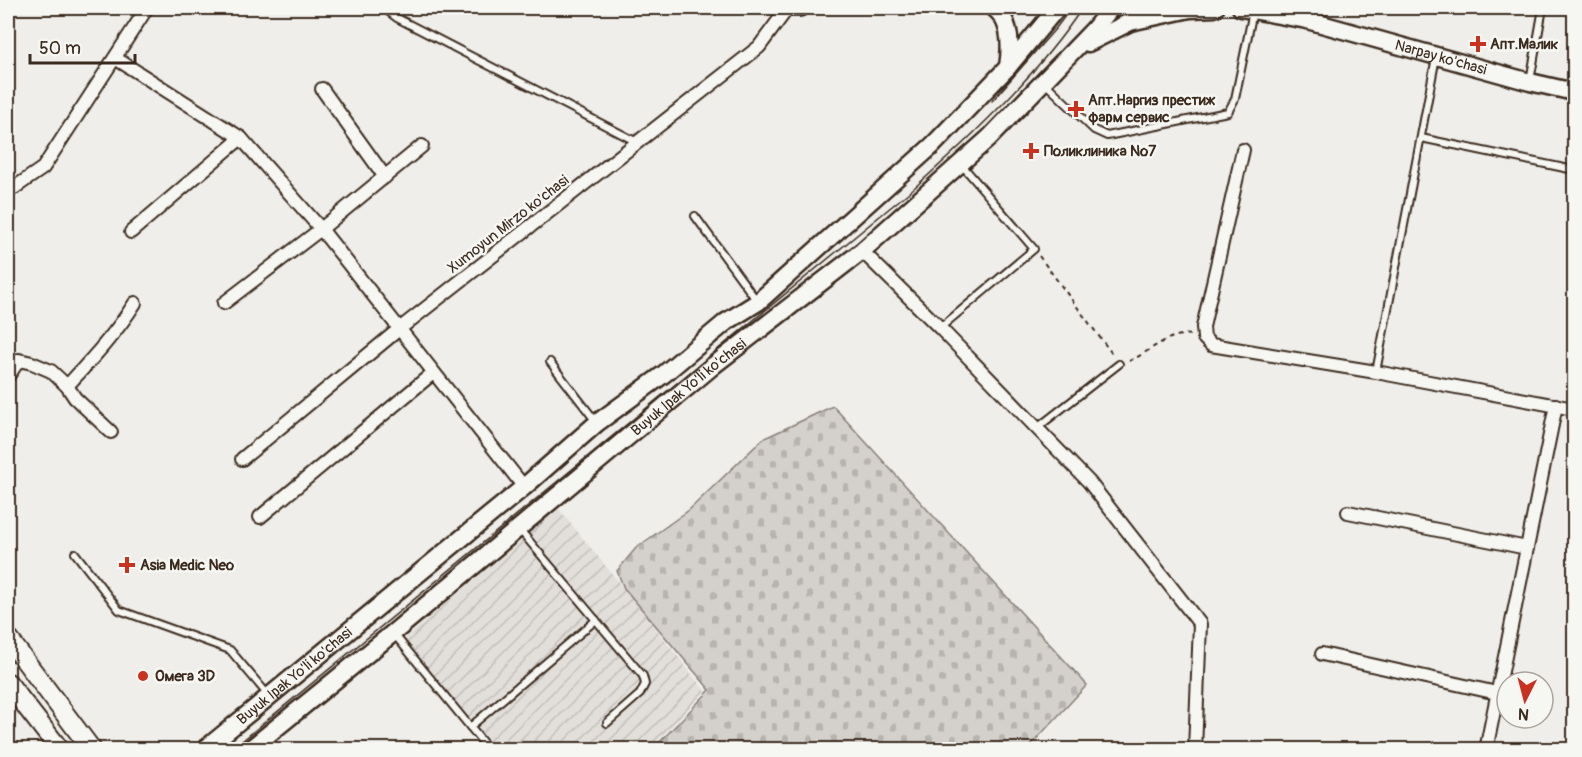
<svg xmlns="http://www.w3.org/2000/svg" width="1582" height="757" font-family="Pangolin,sans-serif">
	<defs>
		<pattern id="industrial-furrows" width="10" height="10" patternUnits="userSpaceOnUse" patternTransform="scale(1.5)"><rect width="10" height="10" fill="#e2dfdb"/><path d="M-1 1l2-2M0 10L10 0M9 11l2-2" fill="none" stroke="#c3c0bc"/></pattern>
		<pattern id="cemetery-stones" width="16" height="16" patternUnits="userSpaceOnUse" patternTransform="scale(1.5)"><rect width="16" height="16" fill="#d4d1cc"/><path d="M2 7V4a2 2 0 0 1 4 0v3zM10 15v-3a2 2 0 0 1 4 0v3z" fill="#b7b4af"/></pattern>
	</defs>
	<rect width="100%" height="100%" fill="#efeeea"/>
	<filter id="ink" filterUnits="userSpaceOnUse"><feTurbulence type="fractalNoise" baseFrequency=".0167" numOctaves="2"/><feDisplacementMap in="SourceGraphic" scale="12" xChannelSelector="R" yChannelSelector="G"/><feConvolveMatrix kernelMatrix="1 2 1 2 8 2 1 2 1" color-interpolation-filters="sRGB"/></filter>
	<g filter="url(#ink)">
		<polygon fill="url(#industrial-furrows)" points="558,508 624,588 705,691 650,749 477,749 480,745 402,641"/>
		<polygon fill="url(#cemetery-stones)" stroke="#887e75" stroke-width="1.5" points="833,406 1087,685 1027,749 653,749 710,690 624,588 617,571 636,548 689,510 763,439"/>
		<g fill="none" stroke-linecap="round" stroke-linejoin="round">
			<defs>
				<g id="service">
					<polyline points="390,8 389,12 397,18 637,142"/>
					<polyline points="1530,81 1543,8"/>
					<polyline points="1044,82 1094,130 1107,136 1228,112 1235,99 1253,11"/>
					<polyline points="1421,138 1574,170"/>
					<polyline points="695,216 757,301"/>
					<polyline points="940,328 1034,249 961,164"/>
					<polyline points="550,362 597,423"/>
					<polyline points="1376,372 1436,57"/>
					<polyline points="1037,428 1119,364"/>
					<polyline points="520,530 643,676 645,684 640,694 607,723"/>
					<polyline points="75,553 119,610 230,650 268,695"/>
					<polyline points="394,634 489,750"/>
					<polyline points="470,727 596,620"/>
				</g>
				<g id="minor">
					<polyline points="115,58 241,138 321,229 524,487"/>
					<polyline points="322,89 385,177"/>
					<polyline points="1243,150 1203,327 1204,338 1211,345 1376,372 1574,409"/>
					<polyline points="14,188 43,168 147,8"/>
					<polyline points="131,232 241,138"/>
					<polyline points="862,251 940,328 1089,482 1200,624 1195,750"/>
					<polyline points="224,303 321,229 422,146"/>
					<polyline points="8,376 19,360 32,363 51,371 67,386 75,398 111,432"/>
					<path d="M67 386C92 359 116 333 135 303"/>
					<polyline points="242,459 398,330 759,47 787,9"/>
					<polyline points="1348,512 1527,548"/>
					<polyline points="260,517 433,373"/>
					<polyline points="1322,654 1497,693"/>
					<polyline points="1486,750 1556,405"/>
				</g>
				<polyline id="tertiary" points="778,8 800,8"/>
				<g id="secondary">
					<path d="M994 8C1012 21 1011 47 1008 67"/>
					<path id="s1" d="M1241 8 1307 20 1530 82 1574 92"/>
					<polyline points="1088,43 1130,22 1190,9 1215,8"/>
					<path id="s2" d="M204 750 524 487 597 423 664 374 726 322 758 302 933 145 1008 67 1057 8"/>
					<path id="s3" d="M249 750 393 633 714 365 862 251 989 138 1094 29 1111 8"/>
				</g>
				<g id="primary">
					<polyline points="8,638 92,750"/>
					<polyline points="8,683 60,750"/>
				</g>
			</defs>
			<use href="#service" stroke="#3b2a1e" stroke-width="10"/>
			<use href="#minor" stroke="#3b2a1e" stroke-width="16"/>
			<use href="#tertiary" stroke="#3b2a1e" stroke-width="20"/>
			<use href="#secondary" stroke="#3b2a1e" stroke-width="21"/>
			<use href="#primary" stroke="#3b2a1e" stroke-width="22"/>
			<g stroke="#3b2a1e" stroke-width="2" stroke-dasharray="4.5 4.5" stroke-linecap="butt">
				<polyline points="1039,256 1113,355"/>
				<path d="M1129 361C1149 353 1169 331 1192 335"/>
			</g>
			<use href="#service" stroke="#f6f6f2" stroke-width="6"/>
			<use href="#minor" stroke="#f6f6f2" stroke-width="12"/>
			<use href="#tertiary" stroke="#f6f6f2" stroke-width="15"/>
			<use href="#secondary" stroke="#f6f6f2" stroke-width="16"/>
			<use href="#primary" stroke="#f6f6f2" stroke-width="18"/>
			<g stroke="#3b2a1e" stroke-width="1.5">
				<polyline points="992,101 1056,28 1071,8"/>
				<path d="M231 750 914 188C972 137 1040 72 1082 8"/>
			</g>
		</g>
	</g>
	<g fill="#c8321e" stroke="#f6f6f2" stroke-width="2">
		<path d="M1475 35h6v6h6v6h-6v6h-6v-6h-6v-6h6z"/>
		<path d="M1073 100h6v6h6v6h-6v6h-6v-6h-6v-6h6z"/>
		<path d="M1028 142h6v6h6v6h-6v6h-6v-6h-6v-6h6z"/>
		<path d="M124 556h6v6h6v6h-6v6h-6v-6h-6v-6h6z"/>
		<circle cx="143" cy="676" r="6"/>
	</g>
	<g text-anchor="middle" stroke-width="5" stroke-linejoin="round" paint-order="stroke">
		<g font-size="15" font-weight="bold" fill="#3b2a1e" stroke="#f6f6f2" text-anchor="start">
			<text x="1490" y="49">Апт.Малик</text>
			<text x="1088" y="105">Апт.Наргиз престиж<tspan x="1088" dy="17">фарм сервис</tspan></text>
			<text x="1044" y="156">Поликлиника №7</text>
			<text x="140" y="570">Asia Medic Neo</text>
			<text x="155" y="681">Омега 3D</text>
		</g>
		<g font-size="15" fill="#3b2a1e" stroke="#f6f6f2">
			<text dy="5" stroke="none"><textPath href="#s1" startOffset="206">Narpay ko'chasi</textPath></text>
			<text transform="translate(508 224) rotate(-38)" y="5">Xumoyun Mirzo ko'chasi</text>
			<text dy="5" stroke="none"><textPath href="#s3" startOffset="570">Buyuk Ipak Yo'li ko'chasi</textPath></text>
			<text dy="5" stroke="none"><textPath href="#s2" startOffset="117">Buyuk Ipak Yo'li ko'chasi</textPath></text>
		</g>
	</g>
	<rect width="1582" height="757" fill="none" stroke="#f6f6f2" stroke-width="30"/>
	<rect x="15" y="15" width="1552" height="727" fill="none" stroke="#3b2a1e" stroke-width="2" filter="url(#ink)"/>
	<g transform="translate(1525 700) rotate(186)"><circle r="28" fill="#f6f6f2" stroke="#aba49d" stroke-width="1.5"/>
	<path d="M0-4.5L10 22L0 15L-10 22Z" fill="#c8321e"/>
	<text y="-9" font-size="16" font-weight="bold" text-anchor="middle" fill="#3b2a1e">N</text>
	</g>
	<path d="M30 54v9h105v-9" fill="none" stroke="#3b2a1e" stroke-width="3"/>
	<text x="39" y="54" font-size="18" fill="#3b2a1e" stroke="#f6f6f2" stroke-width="4.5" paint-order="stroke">50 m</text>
</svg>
